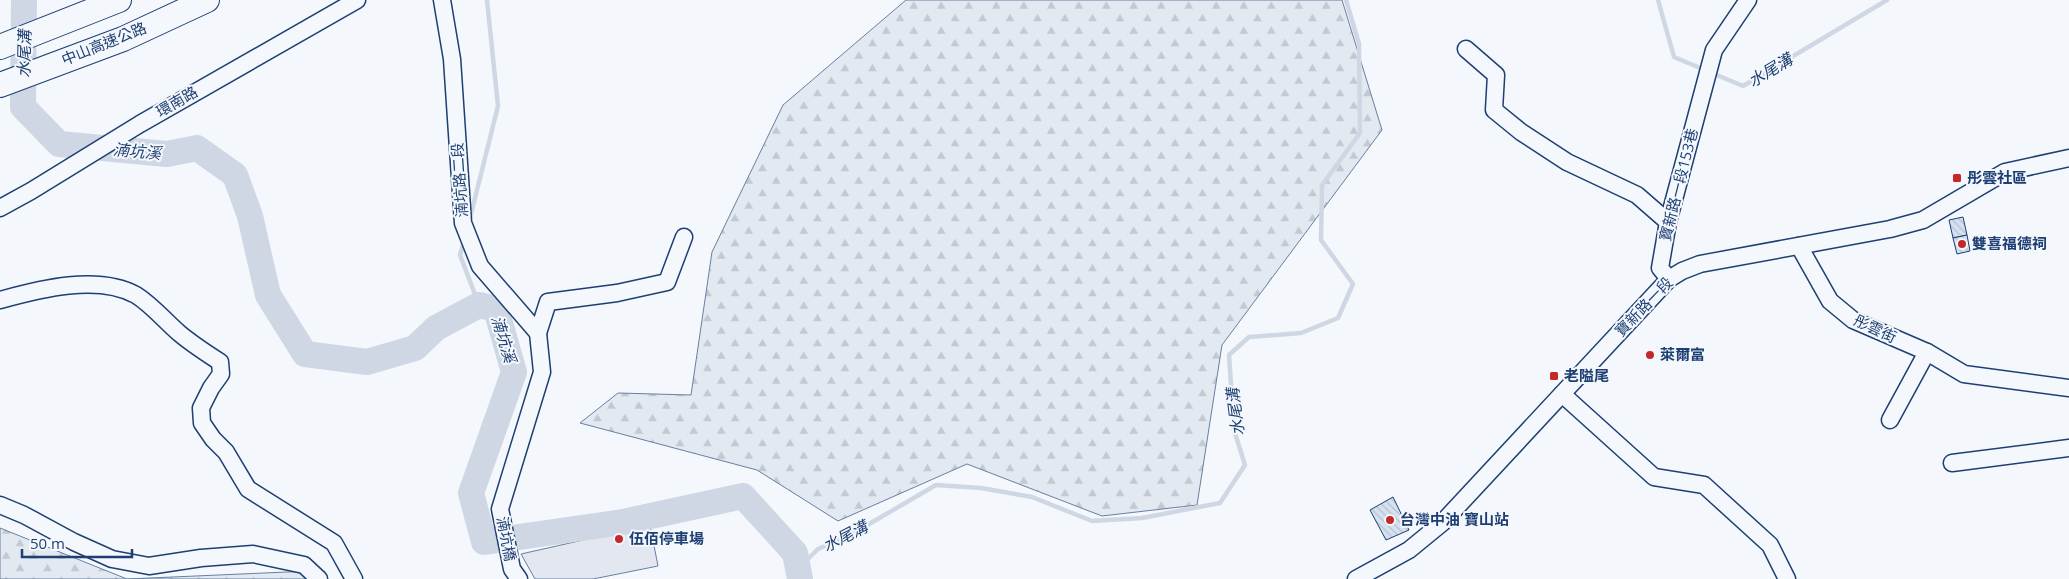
<svg xmlns="http://www.w3.org/2000/svg" width="2069" height="579" font-family="'Open Sans','Noto Sans TC',sans-serif">
	<defs>
		<pattern id="forest-firs" width="22" height="20" patternUnits="userSpaceOnUse" patternTransform="scale(1.25)"><rect width="22" height="20" fill="#e3e9f0"/><path d="M5 1l3.5 6h-7zM16 11l3.5 6h-7z" fill="#c2c9d1"/></pattern>
		<pattern id="building-back-hatch" width="6" height="6" patternUnits="userSpaceOnUse" patternTransform="scale(1.25)"><rect width="6" height="6" fill="#d5e0f0"/><path d="M-1 5l2 2M0 0l6 6M5-1l2 2" fill="none" stroke="#b6c1d1"/></pattern>
	</defs>
	<rect width="100%" height="100%" fill="#f4f7fb"/>
	<g fill="url(#forest-firs)" stroke="#687fa3">
		<polygon points="906,0 1342,0 1382,130 1222,345 1197,505 1102,516 967,464 838,521 757,470 580,423 618,393 691,395 712,252 783,105"/>
		<polygon points="0,528 127,579 310,571 308,579 0,579"/>
	</g>
	<polygon fill="#e3e8f0" stroke="#687fa3" points="650,525 658,566 593,579 535,579 521,554"/>
	<g fill="none" stroke-linecap="round" stroke-linejoin="round">
		<g stroke="#cfd7e4" stroke-width="4.5">
			<polyline points="1658,0 1674,57 1705,70"/>
			<polyline points="1712,73 1743,86 1887,0"/>
			<polyline points="469,222 498,106 487,0"/>
			<polyline points="464,242 460,255 479,305"/>
			<polyline points="798,569 818,549 852,534 936,485 981,488 1032,497 1092,521 1142,518 1220,503 1245,465 1234,430 1229,355 1249,337 1301,333 1338,318 1353,284 1321,240 1322,185 1360,133 1359,44 1346,0"/>
		</g>
		<polyline stroke="#cfd7e4" stroke-width="26" points="24,0 23,107 59,144 167,154 197,148 235,175 250,216 268,295 305,354 367,362 415,348 436,328 479,305 496,309 514,372 471,493 484,542 623,522 743,496 795,553 800,579"/>
	</g>
	<g fill="url(#building-back-hatch)" stroke="#1d3f73">
		<polygon points="1963,217 1967,235 1953,238 1949,220"/>
		<polygon points="1967,235 1970,251 1957,254 1953,238"/>
		<polygon points="1393,497 1409,530 1386,540 1370,510"/>
	</g>
	<g fill="none" stroke-linecap="round" stroke-linejoin="round">
		<defs>
			<g id="minor">
				<polyline points="442,0 452,59 463,223 480,266 538,333 542,372 500,509 512,569 519,579"/>
				<polyline points="1466,49 1496,75 1494,110 1521,132 1567,162 1637,195 1668,222"/>
				<polyline points="0,208 31,191 140,124 357,0"/>
				<polyline points="1799,246 1830,301 1853,320 1927,352 1964,374 2069,388"/>
				<polyline points="1669,279 1660,268 1668,222 1714,50 1748,0"/>
				<path d="M0 300C40 289 98 274 136 295 152 305 165 321 179 333 192 344 206 353 220 362L221 374 211 388 201 408 202 423 213 439 226 452 248 489 334 543 354 579"/>
				<polyline points="538,333 548,302 617,293 667,282 684,237"/>
				<polyline points="1562,394 1654,477 1704,485 1770,545 1787,579"/>
				<polyline points="1890,420 1927,352"/>
				<polyline points="1952,463 2069,448"/>
				<polyline points="0,505 24,515 74,542 112,559 149,566 201,558 253,554 304,565 319,579"/>
				<polyline points="1356,579 1409,550 1442,523 1669,279 1682,271 1700,264 1890,229 1923,220 2005,172 2069,158"/>
			</g>
			<g id="highway">
				<polyline points="0,47 119,0"/>
				<polyline points="0,85 123,39 207,0"/>
			</g>
		</defs>
		<use href="#minor" stroke="#1d3f73" stroke-width="19"/>
		<use href="#highway" stroke="#1d3f73" stroke-width="26"/>
		<use href="#minor" stroke="#f4f7fb" stroke-width="16"/>
		<use href="#highway" stroke="#f4f7fb" stroke-width="24"/>
	</g>
	<g fill="#c62828" stroke="#f4f7fb" stroke-width="2">
		<rect x="1952" y="173" width="10" height="10" rx="2.5"/>
		<circle cx="1962" cy="244" r="5"/>
		<circle cx="1650" cy="355" r="5"/>
		<rect x="1549" y="371" width="10" height="10" rx="2.5"/>
		<circle cx="1390" cy="520" r="5"/>
		<circle cx="619" cy="539" r="5"/>
	</g>
	<g text-anchor="middle" stroke-width="4" stroke-linejoin="round" paint-order="stroke">
		<g font-size="15" fill="#1d3f73" stroke="#f4f7fb">
			<text transform="translate(104 44) rotate(-22)" y="5">中山高速公路</text>
			<text transform="translate(177 102) rotate(-30)" y="5">環南路</text>
			<text transform="translate(460 180) rotate(-94)" y="5">湳坑路二段</text>
			<text transform="translate(1679 185) rotate(-76)" y="5">寶新路一段153巷</text>
			<text transform="translate(1644 307) rotate(-46)" y="5">寶新路一段</text>
			<text transform="translate(1875 329) rotate(25)" y="5">彤雲街</text>
			<text transform="translate(506 539) rotate(79)" y="5">湳坑橋</text>
		</g>
		<g font-size="15" font-weight="bold" fill="#1d3f73" stroke="#f4f7fb" text-anchor="start">
			<text x="1967" y="183">彤雲社區</text>
			<text x="1972" y="249">雙喜福德祠</text>
			<text x="1660" y="360">萊爾富</text>
			<text x="1564" y="381">老隘尾</text>
			<text x="1400" y="525">台灣中油 寶山站</text>
			<text x="629" y="544">伍佰停車場</text>
		</g>
		<g font-size="16" font-style="italic" fill="#1d3f73" stroke="#f4f7fb">
			<text transform="translate(24 54) rotate(-89)" y="6">水尾溝</text>
			<text transform="translate(1770 70) rotate(-31)" y="6">水尾溝</text>
			<text transform="translate(137 151) rotate(5)" y="6">湳坑溪</text>
			<text transform="translate(504 339) rotate(73)" y="6">湳坑溪</text>
			<text transform="translate(1235 412) rotate(-97)" y="6">水尾溝</text>
			<text transform="translate(845 536) rotate(-27)" y="6">水尾溝</text>
		</g>
	</g>
	<path d="M22 549v8h110v-8" fill="none" stroke="#1d3f73" stroke-width="2.5"/>
	<text x="30" y="549" font-size="15" fill="#1d3f73" stroke="#f4f7fb" stroke-width="4" paint-order="stroke">50 m</text>
</svg>
